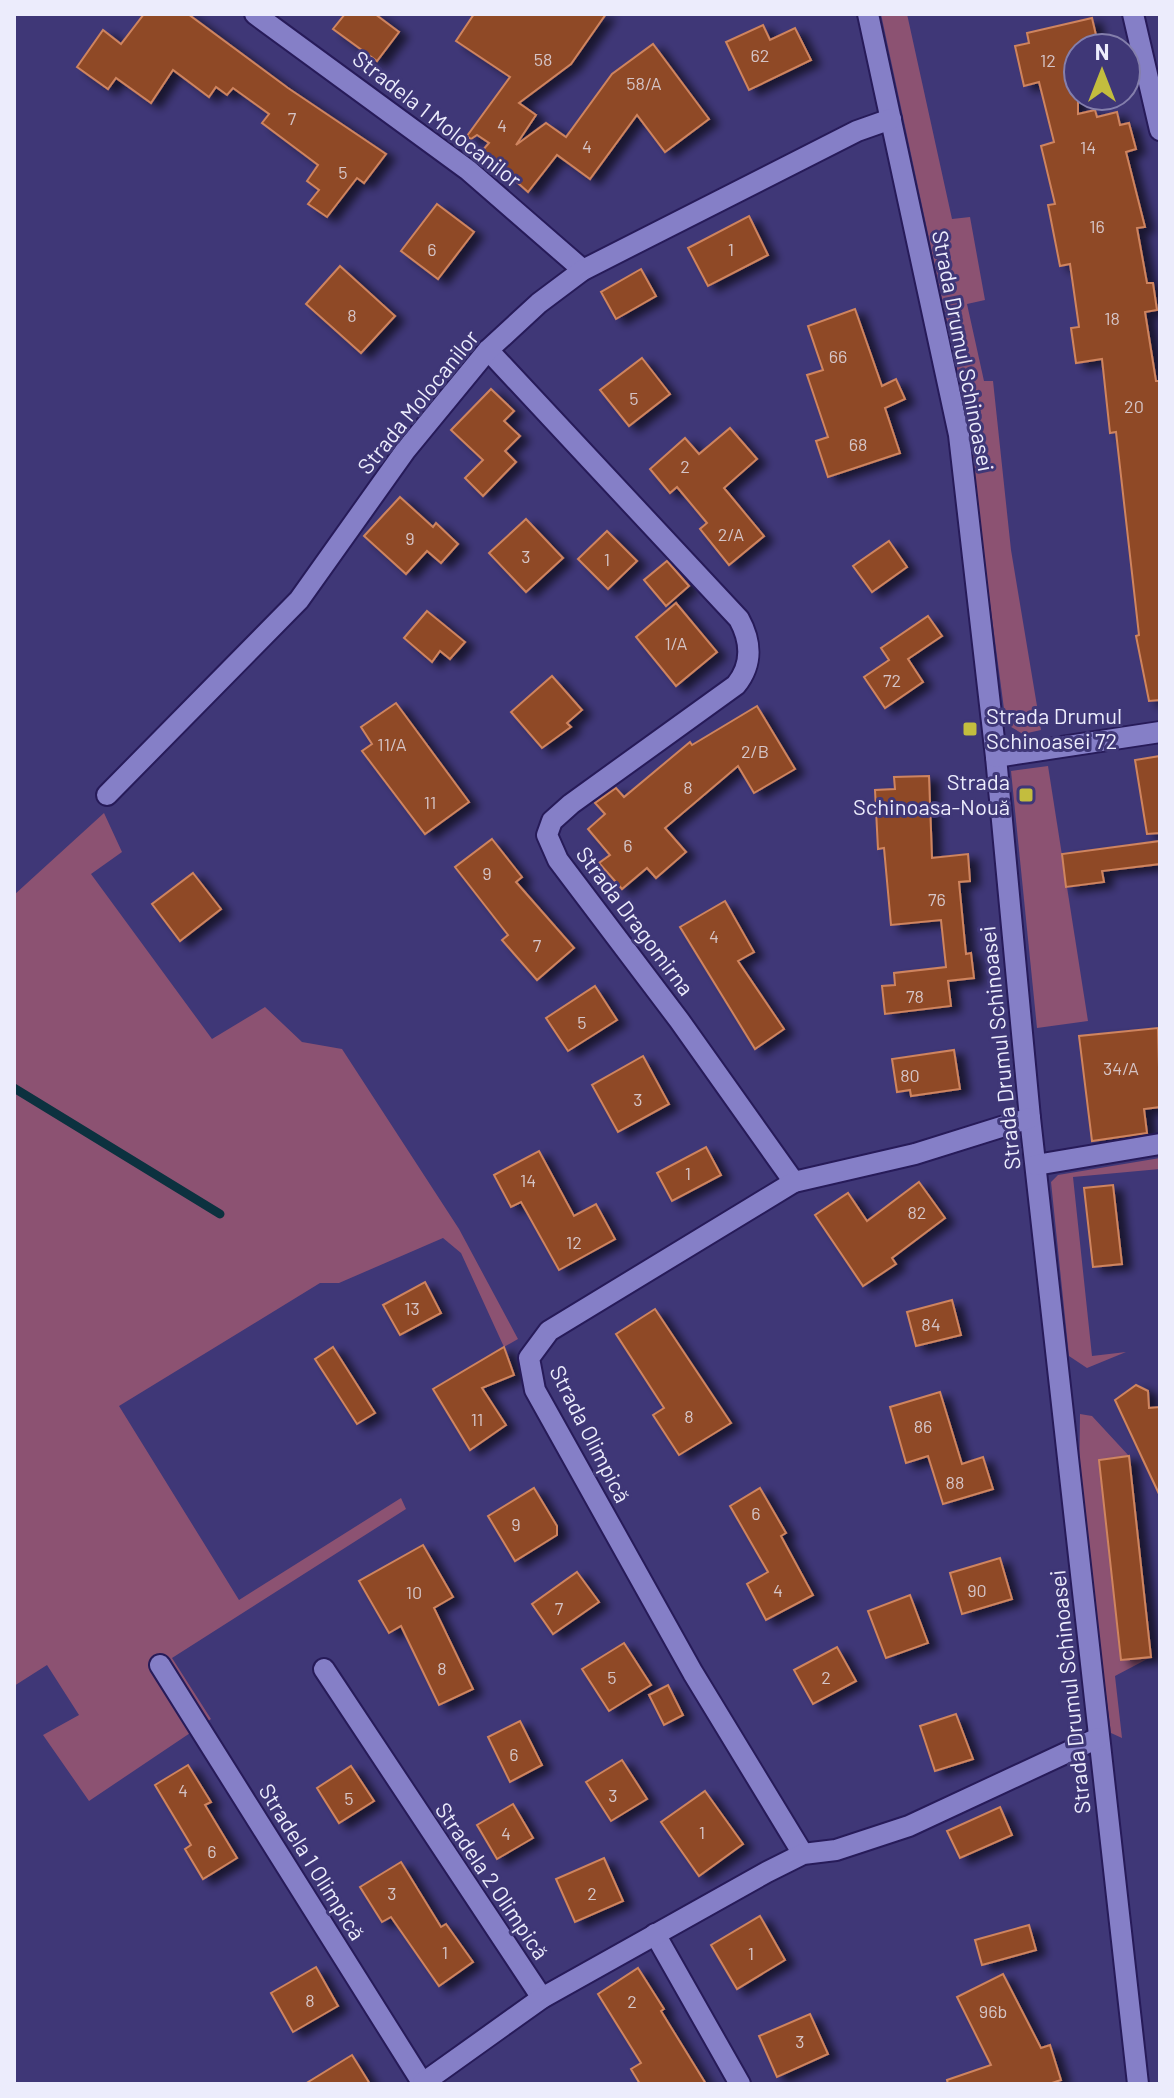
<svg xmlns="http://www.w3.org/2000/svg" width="1174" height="2098" font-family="Barlow,sans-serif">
	<defs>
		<filter id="shadow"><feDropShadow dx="9" dy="5" stdDeviation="4" flood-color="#0009"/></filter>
	</defs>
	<rect width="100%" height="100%" fill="#3f3777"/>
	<g fill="#8c5272">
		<polygon points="881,14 907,14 952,219 970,217 985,300 967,304 984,381 993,381 1011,550 1041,730 1023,734 1006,724 962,392"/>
		<polygon points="1048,766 1088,1021 1037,1028 1011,771"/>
		<polygon points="104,813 122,852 91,874 212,1039 265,1007 302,1042 342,1049 459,1229 518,1339 504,1347 461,1253 443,1238 339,1283 320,1283 119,1406 239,1600 401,1498 406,1509 172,1658 211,1719 89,1801 43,1735 79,1715 47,1665 14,1686 14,895"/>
		<polygon points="1160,1158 1160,1169 1073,1177 1092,1356 1126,1352 1087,1368 1069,1356 1051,1182 1058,1175"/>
		<polygon points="1080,1414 1092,1416 1129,1456 1099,1460 1121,1660 1151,1657 1115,1676 1122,1738 1111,1733 1079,1487"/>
	</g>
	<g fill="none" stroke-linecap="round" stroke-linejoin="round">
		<polyline stroke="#0c313f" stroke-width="9" points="14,1088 220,1214"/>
	</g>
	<g fill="#8f4a26" stroke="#cf845f" stroke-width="2" filter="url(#shadow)">
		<polygon points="144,14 188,14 288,88 386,154 364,183 357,178 327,217 308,204 319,190 307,181 318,165 262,123 269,114 233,88 227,95 216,87 209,97 173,70 151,103 116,78 108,89 77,67 103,30 121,44"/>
		<polygon points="345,14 375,14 399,32 377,61 333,29"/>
		<polygon points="474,14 606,14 571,64 519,103 536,115 516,145 546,123 566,137 612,74 653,44 709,119 665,152 637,115 590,179 557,155 528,192 482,151 489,143 477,135 471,139 467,136 510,77 456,41"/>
		<polygon points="1092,18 1099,48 1078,48 1078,114 1095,110 1097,117 1117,112 1120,125 1129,123 1136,149 1126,152 1145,227 1137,228 1147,283 1153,283 1157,310 1145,312 1156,381 1160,381 1160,700 1149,701 1136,636 1139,635 1116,432 1110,433 1102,359 1076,363 1071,328 1079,327 1070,264 1060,266 1048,205 1055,204 1041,146 1054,142 1039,82 1024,86 1015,46 1029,43 1027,33"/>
		<polygon points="763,25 770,40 795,28 811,60 749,90 726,42"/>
		<polygon points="437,204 474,232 438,279 401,251"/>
		<polygon points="749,216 768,255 708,286 688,248"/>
		<polygon points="340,266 395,316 361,353 306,304"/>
		<polygon points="641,269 656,296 616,319 601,292"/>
		<polygon points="855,309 882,386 896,379 905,399 885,408 900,453 828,477 816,441 828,437 807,375 823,370 808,326"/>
		<polygon points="642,358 670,394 629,426 600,390"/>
		<polygon points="491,389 514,411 504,421 520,436 505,451 516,462 483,496 465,478 483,460 451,430"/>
		<polygon points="730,428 757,459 724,488 764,536 729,565 700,529 707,523 677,487 670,493 650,469 685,438 699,454"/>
		<polygon points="400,497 433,527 436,523 458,544 441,563 427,551 406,574 364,536"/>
		<polygon points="526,519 563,558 526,592 489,553"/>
		<polygon points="607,531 637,561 608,589 578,559"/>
		<polygon points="889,541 907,567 872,592 853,566"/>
		<polygon points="667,561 689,586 666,606 644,580"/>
		<polygon points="676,603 717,652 676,686 636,637"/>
		<polygon points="427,611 465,642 450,659 440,651 432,662 404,638"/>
		<polygon points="928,616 942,636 908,659 923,682 885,708 864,677 889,660 881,648"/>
		<polygon points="552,676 582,710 567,723 571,727 542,748 511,712"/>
		<polygon points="396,703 469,802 425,834 362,751 372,744 361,727"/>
		<polygon points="757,706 795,769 754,793 738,766 665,828 686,852 656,878 647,868 622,889 599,863 610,855 588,829 605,814 595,803 616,788 624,797 690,742 692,745"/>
		<polygon points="1160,756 1160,833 1147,834 1135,760"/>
		<polygon points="929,776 932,858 968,854 970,881 959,882 966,954 971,953 974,978 948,981 951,1006 885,1014 882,986 895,985 894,973 946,967 941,920 891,925 884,848 878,849 875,790 895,789 894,777"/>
		<polygon points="492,839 522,877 516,882 574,948 537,980 502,940 508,935 455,867"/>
		<polygon points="1160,841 1160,864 1102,871 1104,882 1066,887 1062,854"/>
		<polygon points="193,873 221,909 180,941 152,904"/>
		<polygon points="725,901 754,952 738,961 784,1029 755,1049 680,927"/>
		<polygon points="595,986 617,1020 568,1051 546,1018"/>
		<polygon points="1158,1028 1160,1107 1144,1109 1147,1133 1092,1141 1079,1036"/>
		<polygon points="954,1050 960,1089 911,1096 910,1090 897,1092 892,1059"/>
		<polygon points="643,1056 669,1104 618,1132 592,1085"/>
		<polygon points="706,1147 721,1175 672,1201 657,1173"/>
		<polygon points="539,1151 574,1216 596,1204 615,1239 559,1270 521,1202 511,1207 494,1175"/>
		<polygon points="919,1182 945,1218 892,1258 896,1264 863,1286 815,1215 848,1193 867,1221"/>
		<polygon points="1113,1185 1122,1264 1093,1267 1084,1188"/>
		<polygon points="425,1282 441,1313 400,1335 383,1305"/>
		<polygon points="952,1300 961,1335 916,1346 907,1312"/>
		<polygon points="655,1309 731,1423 679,1455 653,1415 664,1408 616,1334"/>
		<polygon points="333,1347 375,1413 357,1424 315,1359"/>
		<polygon points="504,1347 514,1375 482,1388 506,1425 470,1450 433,1389"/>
		<polygon points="1136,1385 1148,1391 1149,1408 1160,1407 1160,1496 1115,1400"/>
		<polygon points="940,1392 962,1464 983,1457 993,1489 943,1504 928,1456 906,1463 890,1407"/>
		<polygon points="1129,1456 1151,1657 1121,1660 1099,1460"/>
		<polygon points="534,1488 557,1526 557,1535 515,1561 488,1516"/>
		<polygon points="760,1488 786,1533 781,1536 813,1595 766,1620 747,1584 768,1572 730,1506"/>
		<polygon points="423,1545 453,1597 434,1608 473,1689 439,1705 401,1626 389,1633 359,1581"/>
		<polygon points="1000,1558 1012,1599 962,1614 950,1573"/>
		<polygon points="577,1572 599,1602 553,1634 532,1604"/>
		<polygon points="910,1595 928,1643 886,1658 868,1611"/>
		<polygon points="624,1643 651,1685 609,1711 582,1669"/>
		<polygon points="837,1647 856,1681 813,1704 794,1670"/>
		<polygon points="668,1685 683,1715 664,1725 649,1695"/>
		<polygon points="956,1714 973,1759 935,1771 920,1726"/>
		<polygon points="520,1721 542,1765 510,1782 488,1737"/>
		<polygon points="622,1760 647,1799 611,1821 586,1782"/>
		<polygon points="188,1765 211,1802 205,1805 237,1858 203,1879 185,1849 191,1845 155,1785"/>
		<polygon points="351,1766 374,1801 339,1823 317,1788"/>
		<polygon points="705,1791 743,1844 699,1876 661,1822"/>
		<polygon points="513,1804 533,1838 497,1859 477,1825"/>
		<polygon points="1000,1807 1012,1835 960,1858 947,1831"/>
		<polygon points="604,1858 623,1901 575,1922 556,1879"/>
		<polygon points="401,1862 441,1927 446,1924 473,1962 439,1986 391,1917 382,1922 360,1887"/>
		<polygon points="760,1916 785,1960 737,1989 711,1945"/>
		<polygon points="1029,1925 1036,1950 982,1965 975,1940"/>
		<polygon points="316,1967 338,2006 293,2032 271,1993"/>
		<polygon points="638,1968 664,2009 661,2011 706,2084 640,2084 631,2069 641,2063 598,1994"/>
		<polygon points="1003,1974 1041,2048 1050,2045 1061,2080 1049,2084 948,2084 947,2080 991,2065 957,1997"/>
		<polygon points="810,2014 828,2054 777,2077 759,2036"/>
		<polygon points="352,2055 370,2084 305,2084"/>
	</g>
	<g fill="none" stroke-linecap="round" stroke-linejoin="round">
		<defs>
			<g id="minor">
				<polyline points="255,14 468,170 583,270"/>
				<polyline points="868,14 959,435 996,757 1030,1118 1138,2084"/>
				<polyline points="1133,14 1160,130"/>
				<path d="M488 350 739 619C751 641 753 664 736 685L571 804 552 821 547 835 558 860 679 1020 794 1182"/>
				<polyline points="996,757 1160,732"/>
				<polyline points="107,795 299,600 405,451 488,350 539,303 583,270 857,131 891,119"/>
				<polyline points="1036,1165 1160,1144"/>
				<polyline points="160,1665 423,2084"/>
				<polyline points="324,1669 542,1998"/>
				<polyline points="803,1854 693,1673 535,1390 529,1358 549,1331 794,1182 915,1154 1030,1118"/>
				<polyline points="655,1934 740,2084"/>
				<polyline points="423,2083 542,1998 767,1872 803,1854 836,1850 909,1826 1098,1738"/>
			</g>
		</defs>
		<use href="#minor" stroke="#271b59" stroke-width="24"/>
		<use href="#minor" stroke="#857fc7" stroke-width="20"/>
	</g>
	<g fill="#c3bd3e" stroke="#3f3777" stroke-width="3">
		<rect x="962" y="721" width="16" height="16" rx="4"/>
		<rect x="1018" y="787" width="16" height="16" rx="4"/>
	</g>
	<g text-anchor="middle" stroke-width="6" stroke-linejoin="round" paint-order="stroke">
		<g font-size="18" fill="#d5c4c6">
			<text x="760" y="62">62</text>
			<text x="543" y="66">58</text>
			<text x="1048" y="67">12</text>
			<text x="644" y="90">58/A</text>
			<text x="292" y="125">7</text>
			<text x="502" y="132">4</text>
			<text x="587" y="153">4</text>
			<text x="1088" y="154">14</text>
			<text x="343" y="179">5</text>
			<text x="1097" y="233">16</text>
			<text x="432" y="256">6</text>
			<text x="731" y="256">1</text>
			<text x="352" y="322">8</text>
			<text x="1112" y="325">18</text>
			<text x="838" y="363">66</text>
			<text x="634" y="405">5</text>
			<text x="1134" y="413">20</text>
			<text x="858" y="451">68</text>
			<text x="685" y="473">2</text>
			<text x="731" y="541">2/A</text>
			<text x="410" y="545">9</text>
			<text x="526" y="563">3</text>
			<text x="607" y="566">1</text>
			<text x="676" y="650">1/A</text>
			<text x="892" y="687">72</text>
			<text x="392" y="751">11/A</text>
			<text x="755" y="758">2/B</text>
			<text x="688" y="794">8</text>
			<text x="430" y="809">11</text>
			<text x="628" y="852">6</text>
			<text x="487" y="880">9</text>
			<text x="937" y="906">76</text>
			<text x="714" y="943">4</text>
			<text x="537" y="952">7</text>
			<text x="915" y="1003">78</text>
			<text x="582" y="1029">5</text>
			<text x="1121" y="1075">34/A</text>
			<text x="910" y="1082">80</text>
			<text x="638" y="1106">3</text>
			<text x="688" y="1180">1</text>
			<text x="528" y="1187">14</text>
			<text x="917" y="1219">82</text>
			<text x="574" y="1249">12</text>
			<text x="412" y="1315">13</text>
			<text x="931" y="1331">84</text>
			<text x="689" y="1423">8</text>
			<text x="477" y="1426">11</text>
			<text x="923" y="1433">86</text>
			<text x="955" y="1489">88</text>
			<text x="756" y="1520">6</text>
			<text x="516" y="1531">9</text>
			<text x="778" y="1597">4</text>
			<text x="977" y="1597">90</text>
			<text x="414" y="1599">10</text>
			<text x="559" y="1615">7</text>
			<text x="442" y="1675">8</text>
			<text x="612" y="1684">5</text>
			<text x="826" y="1684">2</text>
			<text x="514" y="1761">6</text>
			<text x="183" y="1797">4</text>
			<text x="613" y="1802">3</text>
			<text x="349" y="1805">5</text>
			<text x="702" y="1839">1</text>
			<text x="506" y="1840">4</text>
			<text x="212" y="1858">6</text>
			<text x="392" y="1900">3</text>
			<text x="592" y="1900">2</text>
			<text x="445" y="1959">1</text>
			<text x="751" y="1960">1</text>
			<text x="310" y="2007">8</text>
			<text x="632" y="2008">2</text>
			<text x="993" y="2018">96b</text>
			<text x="800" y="2048">3</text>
		</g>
		<g font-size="22" fill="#ececfc" stroke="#3f3777">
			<text transform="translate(437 119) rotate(38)" y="8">Stradela 1 Molocanilor</text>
			<text transform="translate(963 351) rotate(79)" y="8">Strada Drumul Schinoasei</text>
			<text transform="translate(418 402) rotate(-51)" y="8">Strada Molocanilor</text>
			<text transform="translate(635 921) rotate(53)" y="8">Strada Dragomirna</text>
			<text transform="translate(1000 1048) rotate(-96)" y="8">Strada Drumul Schinoasei</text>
			<text transform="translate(590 1434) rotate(63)" y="8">Strada Olimpică</text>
			<text transform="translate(1070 1692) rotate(-96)" y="8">Strada Drumul Schinoasei</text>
			<text transform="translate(312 1862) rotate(58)" y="8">Stradela 1 Olimpică</text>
			<text transform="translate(492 1881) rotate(56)" y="8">Stradela 2 Olimpică</text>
		</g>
		<g font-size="22" fill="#ececfc" stroke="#3f3777" text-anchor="start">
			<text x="986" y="724">Strada Drumul<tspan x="986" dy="25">Schinoasei 72</tspan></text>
			<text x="1010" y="790" text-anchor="end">Strada<tspan x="1010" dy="25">Schinoasa-Nouă</tspan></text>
		</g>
	</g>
	<rect width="1174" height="2098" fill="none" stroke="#ececfc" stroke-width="32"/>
	<g transform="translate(1102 72)"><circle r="38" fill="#3f3777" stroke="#847fac" stroke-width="2"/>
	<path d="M0-6L14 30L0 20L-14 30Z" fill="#c3bd3e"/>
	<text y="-12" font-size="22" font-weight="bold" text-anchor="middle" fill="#ececfc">N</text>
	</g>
</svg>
